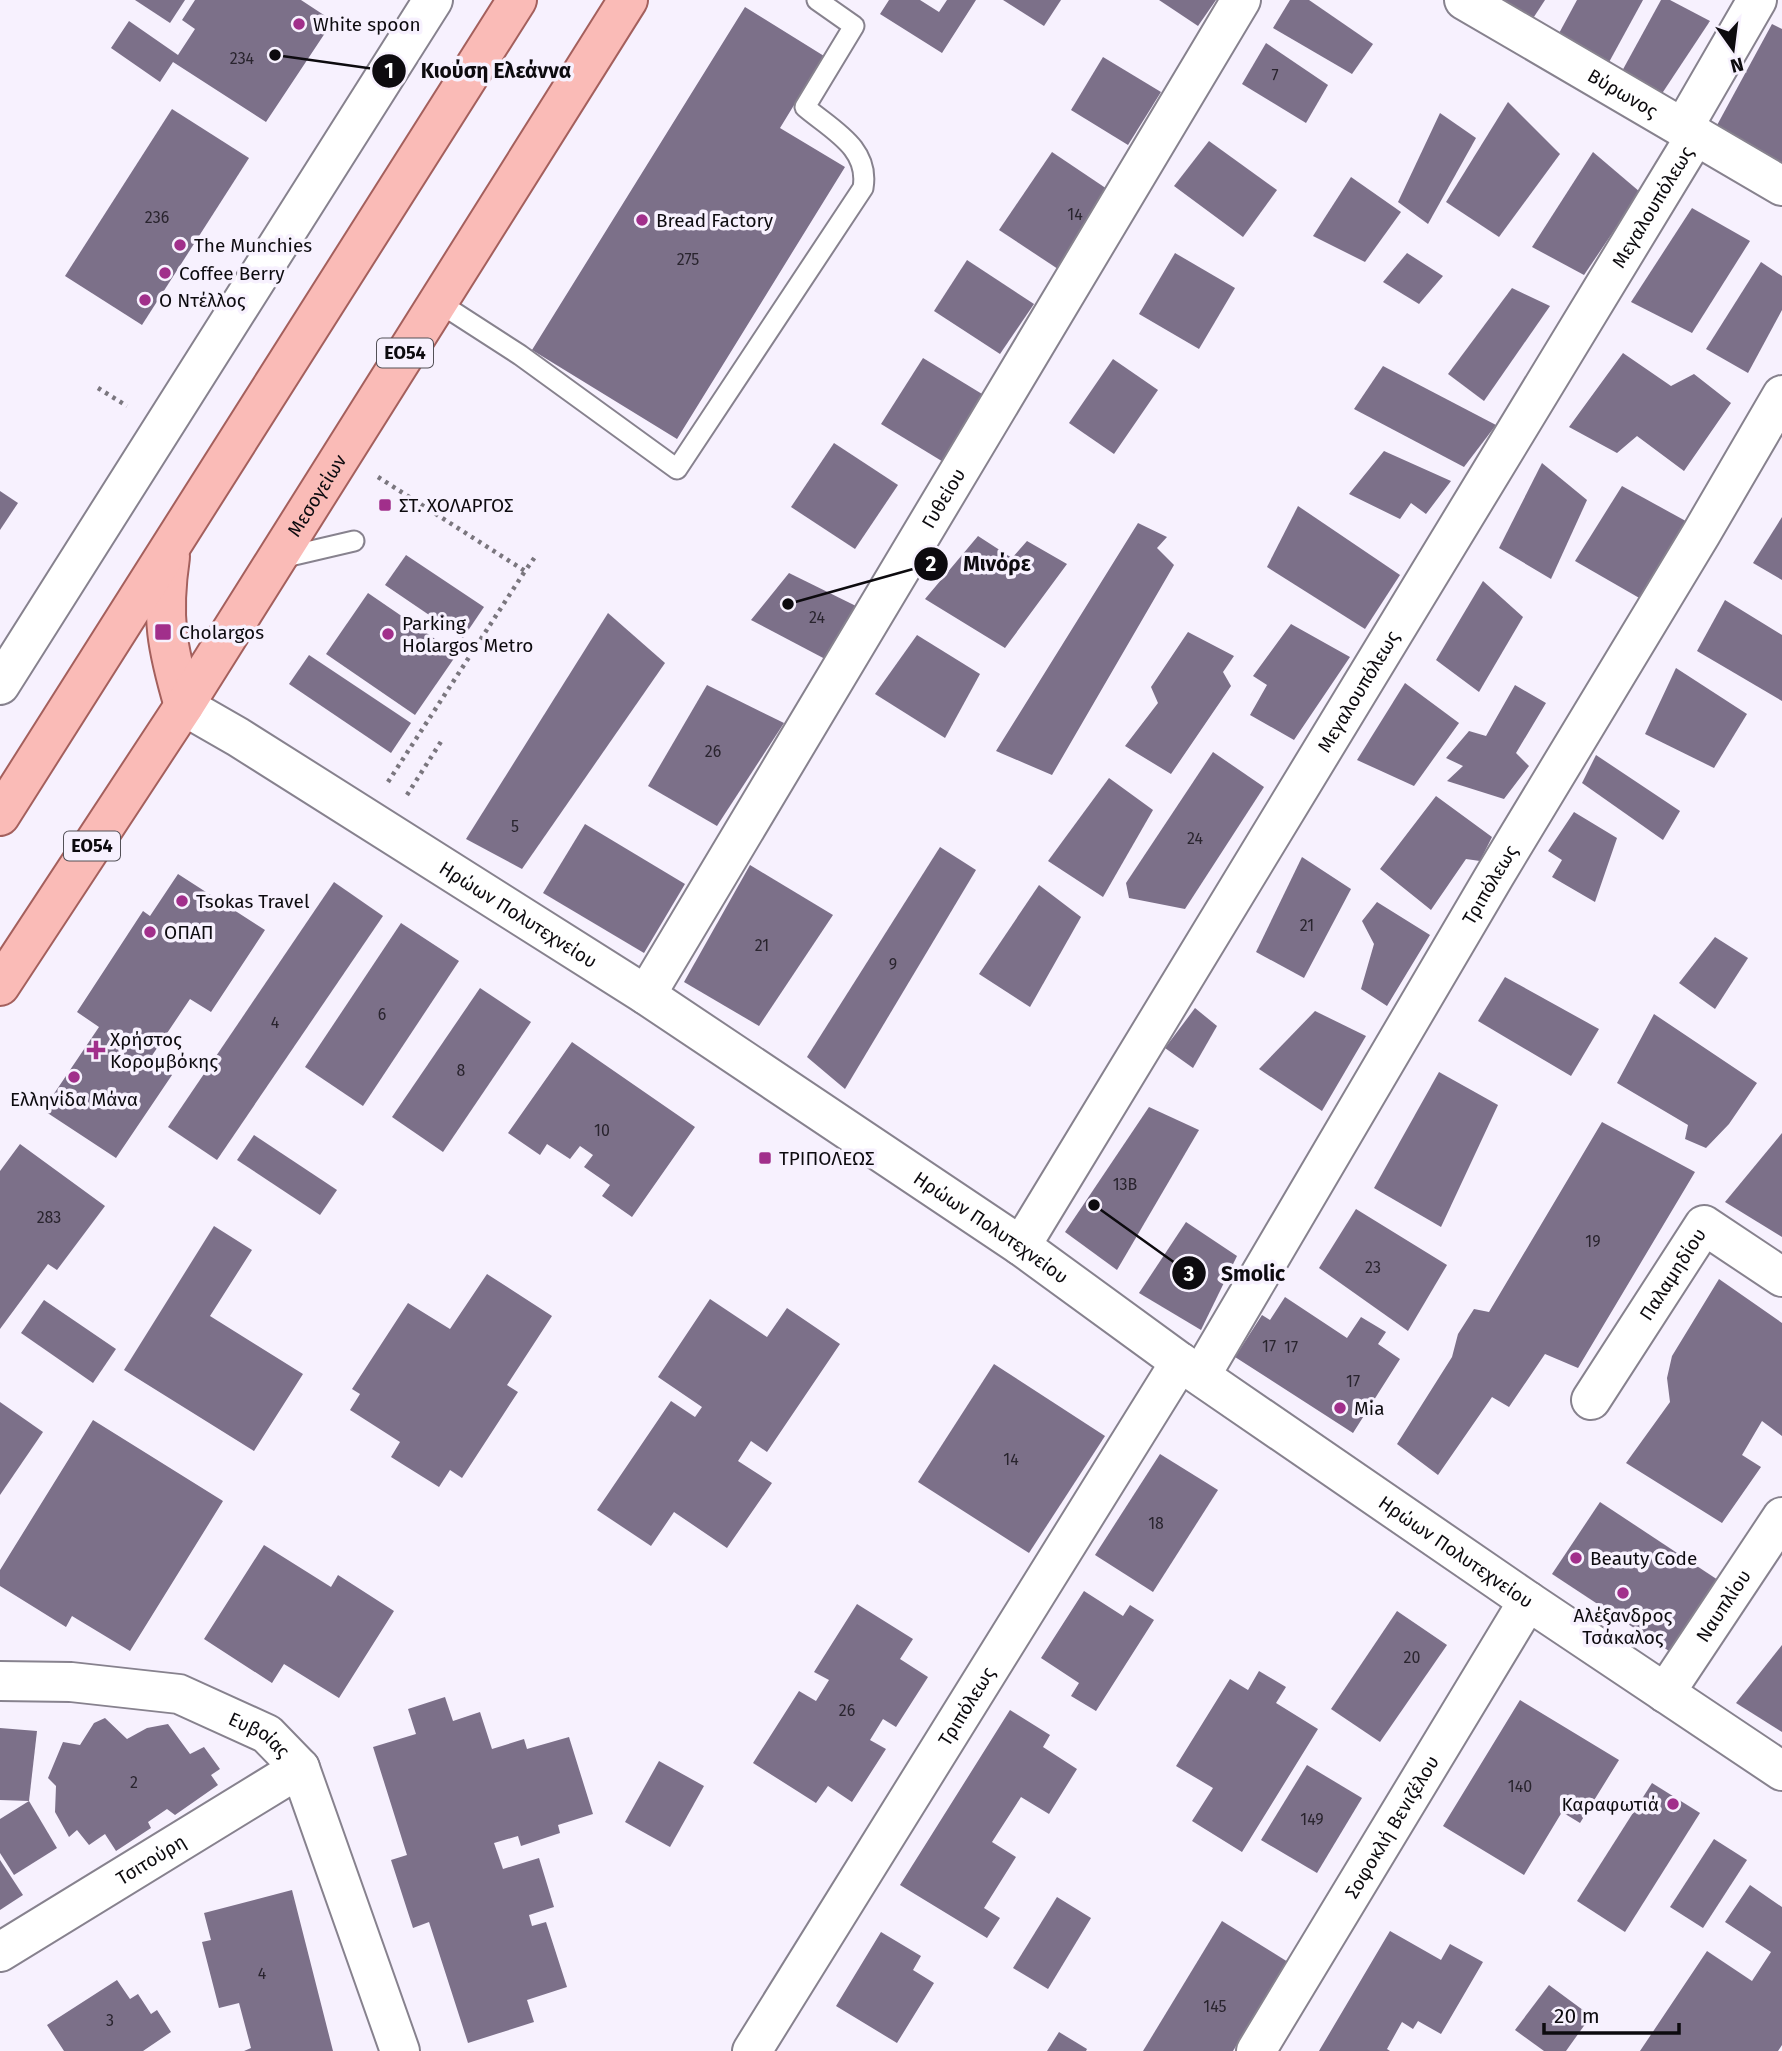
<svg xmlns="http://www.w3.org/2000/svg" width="1782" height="2051" font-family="'Fira Sans',sans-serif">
	<rect width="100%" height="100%" fill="#f7f1fe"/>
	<g fill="#7c7089">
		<polygon points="135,0 185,0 170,23"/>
		<polygon points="195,0 301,0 333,21 266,122 173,62 160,82 111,48 129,21 178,55 195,29 182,20"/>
		<polygon points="889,0 920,0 939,12 947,0 976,0 942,53 880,14"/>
		<polygon points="1003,0 1061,0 1044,26"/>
		<polygon points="1159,0 1216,0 1198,26"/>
		<polygon points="1290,0 1309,0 1373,44 1352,74 1273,28"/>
		<polygon points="1493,0 1545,0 1530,23"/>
		<polygon points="1577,0 1643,0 1608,64 1557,37"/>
		<polygon points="1661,0 1670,0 1710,21 1661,95 1621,73"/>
		<polygon points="745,7 824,56 780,128 845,167 677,439 532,350"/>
		<polygon points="1772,24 1782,29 1782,163 1716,127"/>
		<polygon points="1266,43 1328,85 1306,123 1242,84"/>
		<polygon points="1103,57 1161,92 1128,145 1071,110"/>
		<polygon points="1508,102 1560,154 1499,237 1446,202"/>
		<polygon points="172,109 249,158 142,325 65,276"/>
		<polygon points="1440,113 1476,138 1428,224 1398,202"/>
		<polygon points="1209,141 1277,190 1243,237 1174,186"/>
		<polygon points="1052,152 1113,193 1061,271 999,230"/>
		<polygon points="1593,152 1640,192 1584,275 1532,247"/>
		<polygon points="1351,177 1401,212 1365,262 1313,236"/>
		<polygon points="1692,208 1750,241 1692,333 1631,302"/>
		<polygon points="1175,253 1235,288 1199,349 1139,314"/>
		<polygon points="1407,253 1443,276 1419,304 1383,282"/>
		<polygon points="967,260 1034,304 1000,354 934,311"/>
		<polygon points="1761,262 1782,276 1782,310 1748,373 1706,349"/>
		<polygon points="1512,288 1550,306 1484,401 1448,374"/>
		<polygon points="1623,353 1671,386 1694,374 1731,403 1684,471 1637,436 1617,453 1569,427"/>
		<polygon points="923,358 987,397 945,463 881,424"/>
		<polygon points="1113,359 1158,390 1114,454 1069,423"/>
		<polygon points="1383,366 1496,425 1464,467 1354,409"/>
		<polygon points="834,443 898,485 855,549 791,507"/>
		<polygon points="1384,451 1451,481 1426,514 1411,503 1400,519 1349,494"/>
		<polygon points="1542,463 1587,500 1551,579 1499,548"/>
		<polygon points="1622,486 1693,525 1648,603 1575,561"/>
		<polygon points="0,491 18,503 0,530"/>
		<polygon points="1298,506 1400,575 1365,629 1267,567"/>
		<polygon points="1782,517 1782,580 1753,563"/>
		<polygon points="1138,523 1167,537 1157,548 1174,565 1052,775 996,751"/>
		<polygon points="978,536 1012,558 1027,541 1067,564 1005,648 925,599"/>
		<polygon points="406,555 484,607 463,638 385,585"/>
		<polygon points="789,573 858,607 827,660 751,620"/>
		<polygon points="1483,581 1523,617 1479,692 1436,660"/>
		<polygon points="368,593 457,654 415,715 326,654"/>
		<polygon points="1725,600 1782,635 1782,701 1697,651"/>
		<polygon points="608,613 665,663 522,869 466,839"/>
		<polygon points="1291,624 1350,657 1294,740 1250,715 1267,685 1253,676"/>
		<polygon points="1188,632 1234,656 1223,672 1231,686 1171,774 1125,746 1158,703 1151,687"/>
		<polygon points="917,635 980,674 945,738 875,694"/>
		<polygon points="309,655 411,723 391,753 289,684"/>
		<polygon points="1676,668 1747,714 1714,768 1645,734"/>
		<polygon points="1405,683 1459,723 1414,786 1357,760"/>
		<polygon points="707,685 784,723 717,826 648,786"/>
		<polygon points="1515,685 1546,703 1516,753 1529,766 1504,799 1447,781 1463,766 1446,758 1469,731 1486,736"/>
		<polygon points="1213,752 1264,787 1185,909 1129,898 1126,883"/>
		<polygon points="1596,755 1680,811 1663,840 1582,783"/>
		<polygon points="1109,778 1153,810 1103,897 1048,861"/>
		<polygon points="1436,796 1492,837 1480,861 1466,859 1431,910 1380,869"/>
		<polygon points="1574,812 1617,838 1595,902 1552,877 1562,860 1548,851"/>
		<polygon points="585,824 685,884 644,953 543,893"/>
		<polygon points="940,847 976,870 845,1089 807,1057"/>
		<polygon points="1302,857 1351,889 1304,978 1256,952"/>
		<polygon points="750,865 833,915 759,1026 684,982"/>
		<polygon points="178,874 265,930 211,1012 190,999 149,1060 172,1075 116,1158 43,1110 99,1027 77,1012 143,911 150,916"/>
		<polygon points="334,882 383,916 217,1160 168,1127"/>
		<polygon points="1039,885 1081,917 1030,1007 979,974"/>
		<polygon points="1377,902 1430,935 1387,1006 1361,989 1374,944 1362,921"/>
		<polygon points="401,923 459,961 363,1106 305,1067"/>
		<polygon points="1715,937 1748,958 1715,1009 1679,983"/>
		<polygon points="1505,977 1599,1029 1571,1076 1478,1021"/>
		<polygon points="480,988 531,1022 443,1152 392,1117"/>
		<polygon points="1195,1008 1217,1026 1193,1068 1165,1048"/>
		<polygon points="1315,1011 1366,1036 1322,1111 1259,1069"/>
		<polygon points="1654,1014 1757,1083 1729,1124 1706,1148 1685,1139 1688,1125 1617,1083"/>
		<polygon points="572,1042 695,1127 632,1217 602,1196 610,1185 584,1167 593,1155 580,1146 570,1159 547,1144 540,1155 508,1133"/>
		<polygon points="1439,1072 1498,1105 1441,1227 1374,1188"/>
		<polygon points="1149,1107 1199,1130 1117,1270 1065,1232"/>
		<polygon points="1602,1122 1695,1172 1578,1368 1545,1354 1509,1407 1492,1397 1438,1475 1397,1444 1452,1357 1458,1334 1474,1309 1489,1312"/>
		<polygon points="1782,1133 1782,1237 1725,1202"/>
		<polygon points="254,1135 337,1190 320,1215 237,1160"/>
		<polygon points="20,1144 105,1206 57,1270 48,1264 0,1329 0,1171"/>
		<polygon points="1356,1209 1447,1265 1408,1331 1319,1268"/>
		<polygon points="1186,1222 1237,1256 1201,1330 1139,1293"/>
		<polygon points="214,1226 252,1250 210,1316 303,1374 254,1451 124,1370"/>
		<polygon points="487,1274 552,1316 507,1385 518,1392 462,1478 450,1470 439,1487 391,1457 400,1442 350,1410 360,1394 352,1389 408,1303 450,1329"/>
		<polygon points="1719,1279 1782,1323 1782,1436 1762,1421 1742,1455 1761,1467 1722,1523 1626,1463 1670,1402 1667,1378 1672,1356"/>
		<polygon points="1285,1297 1347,1338 1361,1317 1386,1332 1378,1344 1400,1359 1353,1433 1235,1357 1262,1315 1270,1320"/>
		<polygon points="710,1299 767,1337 787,1308 840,1344 767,1452 751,1441 738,1461 772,1483 727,1548 674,1512 651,1546 597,1510 671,1401 695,1417 702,1407 658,1377"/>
		<polygon points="44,1300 116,1349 93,1383 21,1333"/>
		<polygon points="994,1364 1105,1436 1029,1553 918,1482"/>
		<polygon points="0,1402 43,1432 0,1495"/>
		<polygon points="93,1420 223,1501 130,1651 72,1616 66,1627 0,1586 0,1570"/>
		<polygon points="1160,1454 1218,1490 1153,1592 1095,1555"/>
		<polygon points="1600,1502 1718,1580 1669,1651 1552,1574"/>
		<polygon points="264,1545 331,1587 338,1575 394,1611 339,1698 284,1664 272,1683 204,1639"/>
		<polygon points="1084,1591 1123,1616 1130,1605 1154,1620 1096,1711 1071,1696 1079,1683 1041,1658"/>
		<polygon points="857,1604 913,1639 900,1659 928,1677 896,1727 883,1719 870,1740 886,1749 852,1802 828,1786 816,1803 753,1763 799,1691 816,1701 829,1680 814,1672"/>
		<polygon points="1397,1611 1447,1645 1380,1742 1331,1709"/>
		<polygon points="1782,1645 1782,1732 1736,1703"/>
		<polygon points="1259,1671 1286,1687 1276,1703 1318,1729 1242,1852 1192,1821 1213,1788 1176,1766 1230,1679 1248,1690"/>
		<polygon points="445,1697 453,1721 480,1712 492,1749 524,1739 527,1749 569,1737 593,1814 558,1825 560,1833 521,1846 518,1836 494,1843 503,1869 539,1858 554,1907 529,1915 532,1926 546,1922 567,1987 527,2000 534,2022 468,2043 429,1922 413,1928 391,1860 407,1855 373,1747 416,1734 408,1709"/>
		<polygon points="1520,1700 1619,1760 1580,1823 1562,1812 1524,1875 1443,1826"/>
		<polygon points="1010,1710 1050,1735 1043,1747 1077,1769 1049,1814 1021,1797 992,1842 1016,1857 984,1908 1000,1918 987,1938 900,1885"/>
		<polygon points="105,1718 127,1739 147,1728 168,1724 190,1754 204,1747 220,1769 211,1775 218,1785 175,1815 167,1809 148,1822 151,1828 116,1851 105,1834 89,1845 77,1830 69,1837 55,1812 56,1786 48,1778 63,1742 80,1745 94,1723"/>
		<polygon points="0,1728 37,1731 29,1801 0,1800"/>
		<polygon points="659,1761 704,1786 670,1847 625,1822"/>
		<polygon points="1307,1765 1362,1798 1317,1873 1261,1840"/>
		<polygon points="1652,1783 1700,1813 1625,1932 1577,1901"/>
		<polygon points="29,1801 57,1848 14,1875 0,1853 0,1819"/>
		<polygon points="1714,1839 1747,1860 1703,1928 1670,1907"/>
		<polygon points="0,1860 23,1895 0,1910"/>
		<polygon points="1750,1885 1782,1907 1782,2045 1778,2051 1640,2051 1707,1951 1752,1981 1771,1952 1725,1922"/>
		<polygon points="292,1890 333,2051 244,2051 251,2048 239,2003 219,2008 202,1942 211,1940 204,1913"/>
		<polygon points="1057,1897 1091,1918 1048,1989 1013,1968"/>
		<polygon points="1222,1921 1288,1962 1233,2051 1143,2051"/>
		<polygon points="1390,1931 1441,1960 1450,1944 1483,1962 1441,2034 1418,2021 1413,2029 1402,2022 1387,2049 1390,2051 1319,2051"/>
		<polygon points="881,1932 921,1956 913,1970 934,1983 897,2043 836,2006"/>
		<polygon points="117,1980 130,1999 138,1994 151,2014 157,2010 171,2032 143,2051 64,2051 47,2025"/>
		<polygon points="1549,1985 1591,2016 1566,2051 1544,2051 1515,2030"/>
		<polygon points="1059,2032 1087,2049 1086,2051 1047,2051"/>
	</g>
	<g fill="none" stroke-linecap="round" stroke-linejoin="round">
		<defs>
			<g id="service">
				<path d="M438 302 520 355 677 469 863 188C870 148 832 130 805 107L854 26 817 0"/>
				<polyline points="277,559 354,541"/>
			</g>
			<g id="minor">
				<path id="s1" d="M1464 0 1782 186"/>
				<polyline points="1683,128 1757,0"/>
				<polyline points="0,685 433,0"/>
				<path id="s2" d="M646 995 1241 0"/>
				<path id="s3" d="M1021 1246 1696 135"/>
				<path id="s4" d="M1201 1375 1495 875 1701 534 1782 395"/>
				<path id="s5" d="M1591 1400 1704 1225 1782 1277"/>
				<path id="s6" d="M0 1681 71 1682 179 1694 267 1734 300 1768 400 2051"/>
				<path id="s7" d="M1665 1693 1782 1517"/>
				<path id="s8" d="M0 1952 300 1768"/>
				<path id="s9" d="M752 2051 1180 1362"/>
			</g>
			<g id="tertiary">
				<path id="s10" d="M184 706 238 737 646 995 1021 1246 1180 1362 1528 1601 1782 1771"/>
				<path id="s11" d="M1256 2051 1528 1601"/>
			</g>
			<g id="primary">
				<path d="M170 557C161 618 167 648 184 706"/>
				<polyline points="0,816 517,0"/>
				<path id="s12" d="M0 986 184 706 628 0"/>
			</g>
		</defs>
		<use href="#service" stroke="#87828e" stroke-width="23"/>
		<use href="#minor" stroke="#87828e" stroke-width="42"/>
		<use href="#tertiary" stroke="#87828e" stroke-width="42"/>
		<use href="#primary" stroke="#a4605d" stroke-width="42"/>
		<g stroke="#7a767e" stroke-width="4.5" stroke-dasharray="3.5 5" stroke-linecap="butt">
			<polyline points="98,388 127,406"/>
			<polyline points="378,477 525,571 535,557"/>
			<polyline points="388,782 525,571"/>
			<polyline points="407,795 442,740"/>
		</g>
		<use href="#service" stroke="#fff" stroke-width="19"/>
		<use href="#minor" stroke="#fff" stroke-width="38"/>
		<use href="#tertiary" stroke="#fff" stroke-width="38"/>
		<use href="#primary" stroke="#fabbb7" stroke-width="38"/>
	</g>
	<g fill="#a12f8b" stroke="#f7f1fe" stroke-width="2.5">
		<circle cx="299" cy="24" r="7"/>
		<circle cx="642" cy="220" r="7"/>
		<circle cx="180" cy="245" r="7"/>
		<circle cx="165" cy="273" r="7"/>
		<circle cx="145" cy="300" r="7"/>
		<rect x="378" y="498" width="14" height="14" rx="3.5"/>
		<rect x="154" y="623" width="18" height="18" rx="3.5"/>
		<circle cx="388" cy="634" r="7"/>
		<circle cx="182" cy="901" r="7"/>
		<circle cx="150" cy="932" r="7"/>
		<path d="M92.5 1039.5h7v7h7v7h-7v7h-7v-7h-7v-7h7z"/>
		<circle cx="74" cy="1077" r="7"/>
		<rect x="758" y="1151" width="14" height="14" rx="3.5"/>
		<circle cx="1340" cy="1408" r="7"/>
		<circle cx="1576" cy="1558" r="7"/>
		<circle cx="1623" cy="1593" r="7"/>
		<circle cx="1673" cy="1804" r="7"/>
	</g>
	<g text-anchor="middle" stroke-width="7" stroke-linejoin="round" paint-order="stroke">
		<g font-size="16" fill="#29242e">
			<text x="242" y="64">234</text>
			<text x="1275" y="81">7</text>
			<text x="1075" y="220">14</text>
			<text x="157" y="223">236</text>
			<text x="688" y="265">275</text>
			<text x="817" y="623">24</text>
			<text x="713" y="757">26</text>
			<text x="515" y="832">5</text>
			<text x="1195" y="844">24</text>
			<text x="1307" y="931">21</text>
			<text x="762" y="951">21</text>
			<text x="893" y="970">9</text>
			<text x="382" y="1020">6</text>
			<text x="275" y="1028">4</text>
			<text x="461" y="1076">8</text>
			<text x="602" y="1136">10</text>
			<text x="1125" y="1190">13B</text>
			<text x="49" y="1223">283</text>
			<text x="1593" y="1247">19</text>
			<text x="1373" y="1273">23</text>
			<text x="1269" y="1352">17</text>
			<text x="1291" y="1353">17</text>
			<text x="1353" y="1387">17</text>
			<text x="1011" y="1465">14</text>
			<text x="1156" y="1529">18</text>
			<text x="1412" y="1663">20</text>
			<text x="847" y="1716">26</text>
			<text x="134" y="1788">2</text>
			<text x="1520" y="1792">140</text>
			<text x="1312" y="1825">149</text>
			<text x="262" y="1979">4</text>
			<text x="1215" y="2012">145</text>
			<text x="110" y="2026">3</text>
		</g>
		<g fill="#f7f1fe" stroke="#535057" stroke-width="2">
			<rect x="377" y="338.5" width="56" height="29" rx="5"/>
			<rect x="64" y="831.5" width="56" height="29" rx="5"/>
		</g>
		<g font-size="18" font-weight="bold" fill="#0d0b0f">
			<text x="405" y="359">ΕΟ54</text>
			<text x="92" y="852">ΕΟ54</text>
		</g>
		<g font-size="19" fill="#0d0b0f" stroke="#f7f1fe" text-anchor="start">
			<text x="313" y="31">White spoon</text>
			<text x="656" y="227">Bread Factory</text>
			<text x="194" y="252">The Munchies</text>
			<text x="179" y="280">Coffee Berry</text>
			<text x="159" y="307">Ο Ντέλλος</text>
			<text x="399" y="512">ΣΤ. ΧΟΛΑΡΓΟΣ</text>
			<text x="402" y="630">Parking<tspan x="402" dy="22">Holargos Metro</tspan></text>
			<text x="179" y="639">Cholargos</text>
			<text x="196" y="908">Tsokas Travel</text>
			<text x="164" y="939">ΟΠΑΠ</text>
			<text x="110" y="1046">Χρήστος<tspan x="110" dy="22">Κορομβόκης</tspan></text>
			<text x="74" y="1106" text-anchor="middle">Ελληνίδα Μάνα</text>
			<text x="779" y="1165">ΤΡΙΠΟΛΕΩΣ</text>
			<text x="1354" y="1415">Mia</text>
			<text x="1590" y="1565">Beauty Code</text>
			<text x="1623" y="1622" text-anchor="middle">Αλέξανδρος<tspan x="1623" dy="22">Τσάκαλος</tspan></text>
			<text x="1659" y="1811" text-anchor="end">Καραφωτιά</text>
		</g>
		<g font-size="19" fill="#0d0b0f" stroke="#f7f1fe">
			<text dy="7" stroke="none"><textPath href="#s1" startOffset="184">Βύρωνος</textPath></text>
			<text dy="7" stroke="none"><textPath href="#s3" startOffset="1216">Μεγαλουπόλεως</textPath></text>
			<text dy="7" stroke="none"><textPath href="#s12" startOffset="584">Μεσογείων</textPath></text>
			<text dy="7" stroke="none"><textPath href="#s2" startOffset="579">Γυθείου</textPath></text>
			<text dy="7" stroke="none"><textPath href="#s3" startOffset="649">Μεγαλουπόλεως</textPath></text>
			<text dy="7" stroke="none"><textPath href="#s4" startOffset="569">Τριπόλεως</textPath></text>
			<text dy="7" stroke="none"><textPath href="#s10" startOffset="394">Ηρώων Πολυτεχνείου</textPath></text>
			<text dy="7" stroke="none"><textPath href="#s10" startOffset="961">Ηρώων Πολυτεχνείου</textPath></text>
			<text dy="7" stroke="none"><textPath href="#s5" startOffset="150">Παλαμηδίου</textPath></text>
			<text dy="7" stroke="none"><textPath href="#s10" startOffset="1528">Ηρώων Πολυτεχνείου</textPath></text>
			<text dy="7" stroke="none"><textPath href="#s7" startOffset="105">Ναυπλίου</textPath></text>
			<text dy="7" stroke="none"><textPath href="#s9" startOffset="406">Τριπόλεως</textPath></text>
			<text dy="7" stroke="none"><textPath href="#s6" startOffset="270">Ευβοίας</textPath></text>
			<text dy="7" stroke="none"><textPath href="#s11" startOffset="262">Σοφοκλή Βενιζέλου</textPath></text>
			<text dy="7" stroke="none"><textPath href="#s8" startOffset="177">Τσιτούρη</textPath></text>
		</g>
	</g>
	<path fill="none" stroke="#0d0b0f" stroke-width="2.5" d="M275 55L389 71M788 604L931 564M1094 1205L1189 1273"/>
	<g fill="#0d0b0f" stroke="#f7f1fe" stroke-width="2.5">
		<circle cx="275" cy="55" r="7"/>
		<circle cx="788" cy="604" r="7"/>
		<circle cx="1094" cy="1205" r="7"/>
		<circle cx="389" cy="71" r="18"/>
		<circle cx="931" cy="564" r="18"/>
		<circle cx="1189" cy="1273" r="18"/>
	</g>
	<g font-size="21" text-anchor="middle" font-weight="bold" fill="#fff">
		<text x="389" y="78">1</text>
		<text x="931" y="571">2</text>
		<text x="1189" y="1281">3</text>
	</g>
	<g font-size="21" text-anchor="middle" font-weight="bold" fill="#0d0b0f" stroke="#f7f1fe" stroke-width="7" stroke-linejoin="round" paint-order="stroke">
		<text x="496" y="78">Κιούση Ελεάννα</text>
		<text x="997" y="571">Μινόρε</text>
		<text x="1253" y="1281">Smolic</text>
	</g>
	<g transform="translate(1733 49) rotate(166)" stroke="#f7f1fe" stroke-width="5" paint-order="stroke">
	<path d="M0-5L12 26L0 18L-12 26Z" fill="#0d0b0f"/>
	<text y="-10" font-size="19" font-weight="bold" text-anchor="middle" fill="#0d0b0f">N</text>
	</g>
	<path d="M1544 2023v10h135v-10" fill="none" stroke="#0d0b0f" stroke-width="3.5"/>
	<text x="1554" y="2023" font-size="21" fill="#0d0b0f" stroke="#f7f1fe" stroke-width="5" paint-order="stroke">20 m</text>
</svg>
